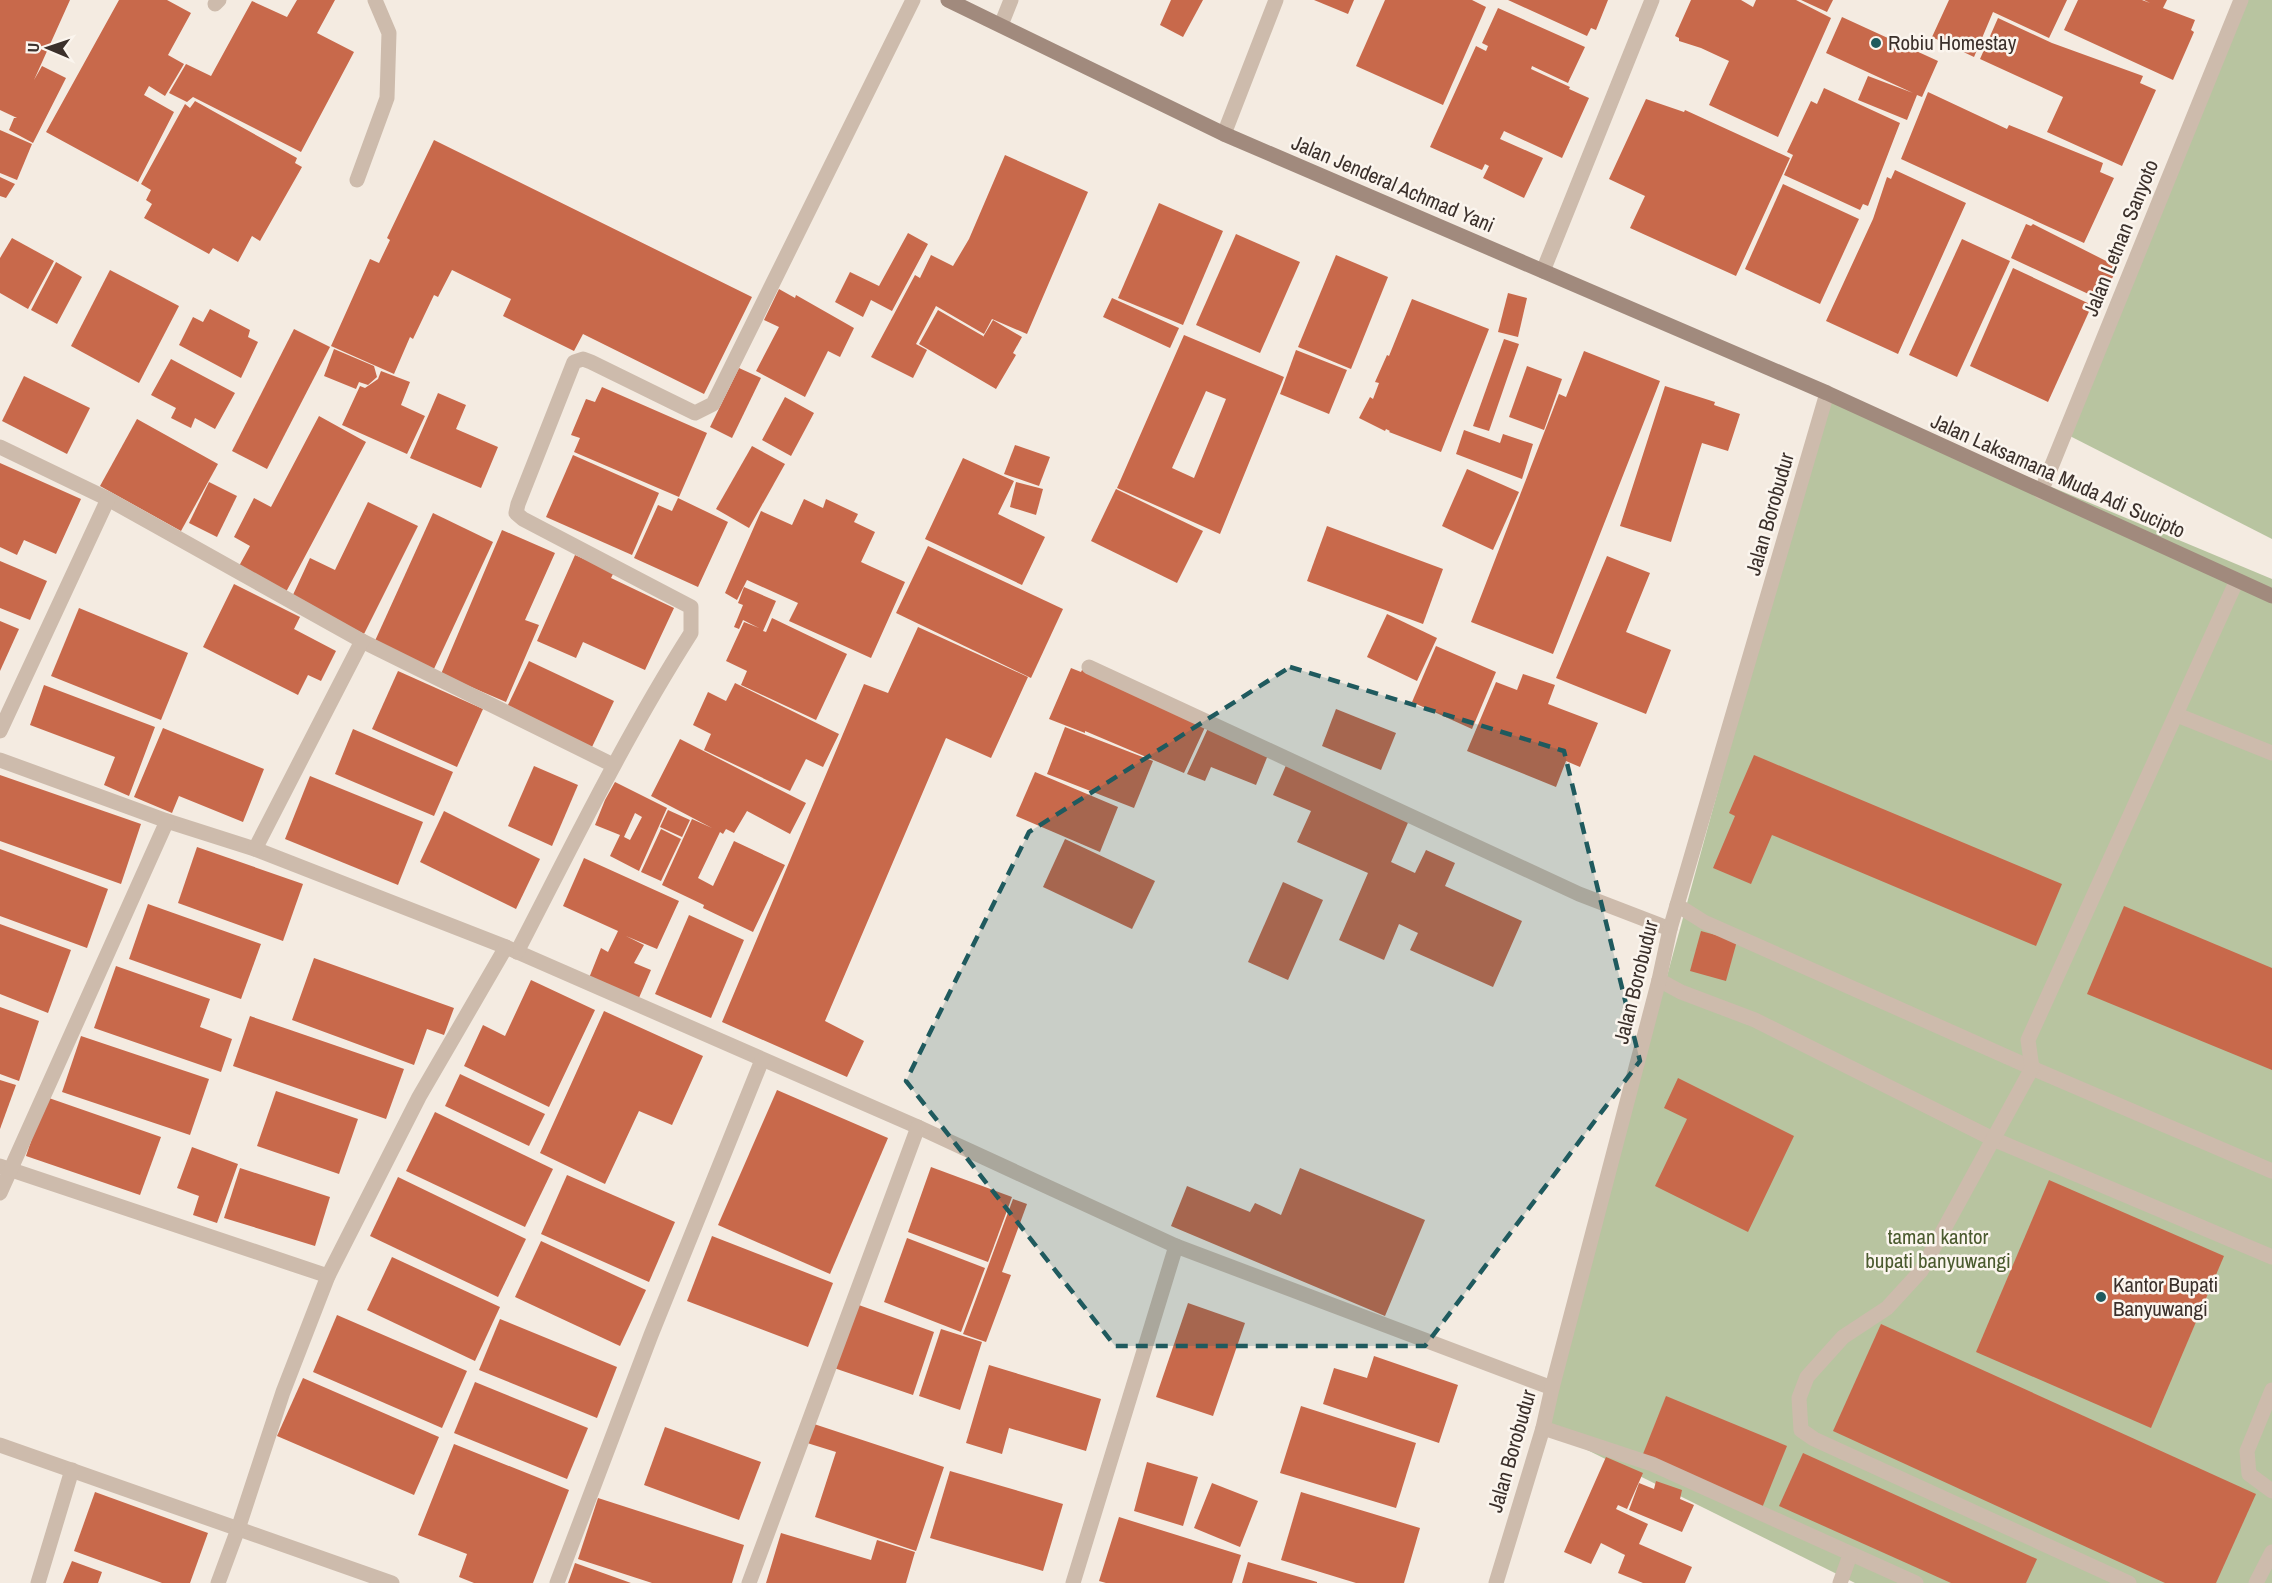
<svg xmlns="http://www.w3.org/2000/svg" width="2272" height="1583" font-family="'Archivo Narrow',sans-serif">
	<rect width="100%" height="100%" fill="#f4ebe1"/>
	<g fill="#b8c4a0">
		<polygon points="2242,0 2272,0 2272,539 2064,433"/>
		<polygon points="1827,393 2272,579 2272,1583 1855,1583 1543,1428"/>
	</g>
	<g fill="#c8694b" fill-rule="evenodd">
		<polygon points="0,0 70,0 34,80 42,66 66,78 33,143 9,130 14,118 17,118 0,110"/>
		<polygon points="119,0 167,0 191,13 168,55 184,64 165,96 149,86 144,95 174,112 138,182 46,132"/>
		<polygon points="297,0 335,0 317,33 354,52 301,152 193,97 187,102 169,93 186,64 211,76 252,1 287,17"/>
		<polygon points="1171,0 1203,0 1183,37 1160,25"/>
		<polygon points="1314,0 1354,0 1348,14"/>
		<polygon points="1385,0 1472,0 1486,7 1443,105 1356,66"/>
		<polygon points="1508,0 1608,0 1596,30 1591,28 1587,36"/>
		<polygon points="1691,0 1741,0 1753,7 1756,0 1796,0 1831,18 1778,137 1709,105 1729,61 1701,48 1679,41 1679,38 1675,36"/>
		<polygon points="1801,0 1833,0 1827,12"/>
		<polygon points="1949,0 2067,0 2049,38 1993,12 1974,57 1932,37"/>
		<polygon points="2078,0 2142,0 2150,3 2144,0 2167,0 2163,8 2195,20 2191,30 2194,32 2173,80 2064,30"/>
		<polygon points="1498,8 1585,47 1568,83 1532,66 1531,69 1570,87 1569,89 1589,98 1562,158 1504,131 1500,139 1543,158 1524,198 1483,178 1489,166 1485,164 1482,170 1430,147 1476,46 1486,51 1488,46 1482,43"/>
		<polygon points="1842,17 1938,61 1922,97 1917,95 1907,120 1858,100 1868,76 1913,93 1826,53"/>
		<polygon points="1998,18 2052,43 2143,76 2140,83 2156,90 2122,166 2047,132 2063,97 1980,59"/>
		<polygon points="1824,88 1900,123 1868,206 1863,204 1860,210 1784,175 1793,155 1787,152 1811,101 1817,104"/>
		<polygon points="1928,92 2007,129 2009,125 2103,163 2100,172 2114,178 2084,243 1901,159"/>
		<polygon points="1646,99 1684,112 1685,110 1790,158 1736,276 1630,228 1645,196 1609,179"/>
		<polygon points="195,101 297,158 295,163 302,167 260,241 252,236 238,262 213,248 209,254 144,218 152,204 146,200 151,190 141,184 185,104 190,108"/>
		<polygon points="0,130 32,144 17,180 0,173"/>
		<polygon points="434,140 752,297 704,394 583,334 574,351 503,316 511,299 452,270 438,297 434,295 413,339 410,337 394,374 331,346 370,259 379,263 390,240 387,238"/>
		<polygon points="1005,155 1088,192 1027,334 992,319 984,334 936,306 916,344 927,350 913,378 871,357 915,275 920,278 931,255 953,266 969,239"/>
		<polygon points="1895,170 1966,203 1898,354 1826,321 1873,219 1887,177 1891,179"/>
		<polygon points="0,177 15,184 6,198 0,196"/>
		<polygon points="1783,184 1859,219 1820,304 1745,269"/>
		<polygon points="1159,203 1223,231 1183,325 1118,298"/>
		<polygon points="2026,224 2031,226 2033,224 2118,267 2103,296 2099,293 2097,298 2011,258"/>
		<polygon points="908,233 928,244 892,311 871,300 863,317 835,302 850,272 879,286"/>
		<polygon points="1236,234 1300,262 1260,353 1196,325"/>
		<polygon points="12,238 54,261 28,309 0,293 0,258"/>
		<polygon points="1962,239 2010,261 1957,377 1909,355"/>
		<polygon points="1336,255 1388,277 1351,369 1298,347"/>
		<polygon points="56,262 82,277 57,324 31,310"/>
		<polygon points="2013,268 2092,305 2048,402 1970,366"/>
		<polygon points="110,270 179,306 139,383 71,346"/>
		<polygon points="779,289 795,298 796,295 854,328 840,357 828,351 805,397 756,371 779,327 764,320"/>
		<polygon points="1508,293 1527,298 1518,337 1498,332"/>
		<polygon points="1112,298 1179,328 1170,348 1103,317"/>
		<polygon points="1412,299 1489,329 1441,452 1389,432 1390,431 1386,429 1385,431 1359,418 1370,397 1373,399 1379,383 1375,382 1387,355 1389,356"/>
		<polygon points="210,309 250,330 248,337 258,342 241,378 179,345 193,317 203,322"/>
		<polygon points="938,310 983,336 983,337 993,320 1022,337 1013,353 1016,355 996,389 919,344"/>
		<polygon points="294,329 330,347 267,469 232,451"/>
		<path d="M1184 335 1284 377 1220 534 1117 488ZM1206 391 1226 399 1194 478 1172 468Z"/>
		<polygon points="1504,339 1519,344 1489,431 1473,426"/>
		<polygon points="334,349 374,366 377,377 368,385 359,382 356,389 324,376"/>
		<polygon points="1296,350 1347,370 1329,414 1280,394"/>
		<polygon points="1584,351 1660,381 1553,654 1471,622 1559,394 1566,397"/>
		<polygon points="171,359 235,393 215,429 195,418 191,428 171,418 176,408 151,395"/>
		<polygon points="1527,366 1562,379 1544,430 1509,417"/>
		<polygon points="739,368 761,378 732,438 710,427"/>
		<polygon points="381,371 410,382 401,405 425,416 407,454 342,425 360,386 365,388 378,379"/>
		<polygon points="24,376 90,408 67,454 2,421"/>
		<polygon points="1665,386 1715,402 1714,405 1740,414 1728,451 1702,443 1671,542 1620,526"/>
		<polygon points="602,387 707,433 679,497 574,452 580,438 571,435 586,399 595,402"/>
		<polygon points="438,393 466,405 456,429 498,447 481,488 410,458"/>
		<polygon points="785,397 814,413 791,456 762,440"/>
		<polygon points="319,416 366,442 286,592 239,566 250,546 234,537 254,498 271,507"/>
		<polygon points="137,419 218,464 181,531 100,486"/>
		<polygon points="1464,430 1500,443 1503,434 1533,444 1522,479 1456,454"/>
		<polygon points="1015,445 1050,457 1039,486 1004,474"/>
		<polygon points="752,446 785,464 749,528 716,509"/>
		<polygon points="573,455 659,493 632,555 546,517"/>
		<polygon points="963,458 1014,481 998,514 1045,537 1022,585 925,539"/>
		<polygon points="0,463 81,499 56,554 24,540 17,555 0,547"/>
		<polygon points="1467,469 1519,492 1493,550 1442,526"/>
		<polygon points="209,482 237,496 217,537 189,523"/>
		<polygon points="1016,482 1043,489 1036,515 1010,507"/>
		<polygon points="1116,489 1203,531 1177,583 1091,541"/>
		<polygon points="678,498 728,522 698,587 634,558 658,505 672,511"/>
		<polygon points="804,499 823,508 826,499 858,514 854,522 875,532 861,562 905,582 871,658 789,621 798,603 747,580 737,600 725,593 761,511 792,525"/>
		<polygon points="368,502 418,526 364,634 292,597 310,558 335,570"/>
		<polygon points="433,513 493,542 433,671 374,643"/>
		<polygon points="1327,526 1443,569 1423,624 1307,581"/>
		<polygon points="502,530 555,553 525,620 539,625 506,702 441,674"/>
		<polygon points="928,546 1063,609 1031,678 896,613"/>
		<polygon points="575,555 614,572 611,578 674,608 645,670 583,642 576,658 537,641"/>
		<polygon points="1607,556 1650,573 1626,632 1671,650 1646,714 1556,678"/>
		<polygon points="0,561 47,581 30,620 0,608"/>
		<polygon points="234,584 300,617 294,629 336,651 321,681 308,675 298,695 203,647"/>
		<polygon points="744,587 776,601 763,631 766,632 772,618 847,654 816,720 741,685 747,671 726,661 744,622 759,628 743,620 739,629 734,627 743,605 738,603"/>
		<polygon points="79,608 188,653 161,720 51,676"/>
		<polygon points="1387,614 1437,638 1417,681 1367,657"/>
		<polygon points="0,621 19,629 0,671"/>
		<polygon points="918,627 1028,677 991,758 946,738 825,1021 864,1041 847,1077 722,1022 864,684 888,693"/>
		<polygon points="1436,646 1496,672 1472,729 1412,702"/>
		<polygon points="529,661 614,701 592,747 507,707"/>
		<polygon points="1071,668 1081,672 1082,670 1119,685 1207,723 1184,773 1085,731 1085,733 1049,719"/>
		<polygon points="398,671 483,709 457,767 372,729"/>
		<polygon points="1523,674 1555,685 1548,704 1598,723 1580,767 1566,761 1556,787 1467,751 1496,682 1517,690"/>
		<polygon points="735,683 839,734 823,767 806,759 790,791 704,750 711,734 693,725 708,692 726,701"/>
		<polygon points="44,685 155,727 129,796 104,785 115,757 30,725"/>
		<polygon points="1336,709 1396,733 1381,770 1322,746"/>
		<polygon points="1209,726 1270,750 1256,785 1211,767 1205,781 1187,774"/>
		<polygon points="1065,727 1153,761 1134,808 1047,774"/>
		<polygon points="163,728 264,769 243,822 179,796 172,813 134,797"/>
		<polygon points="353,729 453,772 434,816 335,774"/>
		<polygon points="680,739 806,803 790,834 747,811 734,833 726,829 723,834 720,832 698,878 713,886 734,841 785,865 753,932 703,908 704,905 662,885 692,819 712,828 651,796"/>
		<polygon points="1754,755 2062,884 2036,946 1772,835 1751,884 1713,868 1735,816 1729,813"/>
		<polygon points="1287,763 1410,818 1391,862 1415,873 1426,850 1455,863 1445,886 1522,921 1493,987 1410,950 1418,933 1399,924 1384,960 1339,940 1368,873 1297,842 1311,811 1273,795"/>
		<polygon points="534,766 578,785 552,846 508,826"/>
		<polygon points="1035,772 1118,807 1100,852 1016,816"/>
		<polygon points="0,775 141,824 121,884 0,841"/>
		<polygon points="310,776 423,822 398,885 285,839"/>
		<path d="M615 782 667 808 639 871 610 856 620 835 595 825 605 800ZM635 813 642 817 630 840 624 837Z"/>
		<polygon points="668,810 690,820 682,837 660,827"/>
		<polygon points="444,811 540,859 516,909 420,862"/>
		<polygon points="661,829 681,839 661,881 641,872"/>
		<polygon points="1065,839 1155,881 1132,929 1043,887"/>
		<polygon points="197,847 303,884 283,941 178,903"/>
		<polygon points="0,849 108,889 87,948 0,916"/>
		<polygon points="584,858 679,901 657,949 626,936 644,945 634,963 651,970 638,1000 589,978 601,948 608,952 618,931 563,906"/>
		<polygon points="1283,882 1323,900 1288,980 1248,962"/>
		<polygon points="148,904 261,944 241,999 129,959"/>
		<polygon points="2124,906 2272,968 2272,1070 2087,994"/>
		<polygon points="689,915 744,940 711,1018 655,994"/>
		<polygon points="0,924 71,950 48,1013 0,994"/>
		<polygon points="1701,931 1737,941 1726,981 1690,971"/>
		<polygon points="314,958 454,1008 444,1035 427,1029 414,1065 292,1020"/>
		<polygon points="116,966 210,999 200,1027 232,1039 221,1072 94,1028"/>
		<polygon points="531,980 595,1010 549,1107 464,1066 483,1025 505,1036"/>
		<polygon points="0,1007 39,1021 19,1081 0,1074"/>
		<polygon points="604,1011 703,1056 672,1125 639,1111 605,1184 540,1153"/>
		<polygon points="250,1016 404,1069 386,1119 233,1066"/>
		<polygon points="81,1036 209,1079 190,1135 62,1092"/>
		<polygon points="460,1074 545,1114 529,1146 445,1106"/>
		<polygon points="1678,1078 1794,1136 1748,1232 1655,1186 1687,1119 1664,1108"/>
		<polygon points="0,1080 16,1085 0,1129"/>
		<polygon points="777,1090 888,1138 830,1274 718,1225"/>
		<polygon points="276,1091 358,1119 339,1174 257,1146"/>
		<polygon points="46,1097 161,1137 140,1195 26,1156"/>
		<polygon points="435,1112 553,1169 525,1227 406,1171"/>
		<polygon points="192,1147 238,1164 217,1223 193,1215 199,1196 177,1188"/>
		<polygon points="931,1167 1012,1197 988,1262 908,1232"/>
		<polygon points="240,1168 330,1197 315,1246 224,1218"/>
		<polygon points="1300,1168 1425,1220 1385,1316 1171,1226 1187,1186 1250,1212 1255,1203 1281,1215"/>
		<polygon points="567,1175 675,1222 649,1282 541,1234"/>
		<polygon points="398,1177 526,1239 498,1297 370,1236"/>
		<polygon points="2049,1180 2224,1256 2151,1428 1976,1352"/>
		<polygon points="1013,1199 1027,1204 1002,1272 1011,1275 986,1342 963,1334"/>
		<polygon points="712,1236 833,1283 808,1347 687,1301"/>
		<polygon points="907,1238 985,1268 961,1332 884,1302"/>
		<polygon points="541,1241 646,1290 620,1346 515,1297"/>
		<polygon points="392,1257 500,1307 475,1361 367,1310"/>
		<polygon points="1188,1303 1245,1323 1213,1416 1156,1397"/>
		<polygon points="856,1304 934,1332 913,1395 834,1368"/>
		<polygon points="337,1315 467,1371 442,1428 313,1372"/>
		<polygon points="500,1319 617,1367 597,1418 479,1370"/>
		<polygon points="1881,1324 2256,1494 2216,1583 2165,1583 1833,1431"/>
		<polygon points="941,1329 982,1342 960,1410 919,1396"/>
		<polygon points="1374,1356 1458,1385 1439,1443 1323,1404 1334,1368 1367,1378"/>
		<polygon points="989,1365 1101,1399 1086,1451 1009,1428 1002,1454 966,1443"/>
		<polygon points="303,1378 439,1437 414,1495 277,1436"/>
		<polygon points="475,1382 588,1428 567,1479 454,1433"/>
		<polygon points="1666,1396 1787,1446 1762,1508 1641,1459"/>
		<polygon points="1301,1406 1416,1443 1396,1508 1280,1473"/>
		<polygon points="811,1423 944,1467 916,1551 815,1517 836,1452 804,1442"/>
		<polygon points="665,1427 761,1462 739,1520 644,1485"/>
		<polygon points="454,1444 569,1490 533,1583 474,1583 459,1577 467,1554 418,1535"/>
		<polygon points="1803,1453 2037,1559 2026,1583 1951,1583 1779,1506"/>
		<polygon points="1606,1457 1643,1473 1627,1509 1618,1505 1616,1509 1648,1524 1639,1544 1692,1567 1685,1583 1643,1583 1618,1573 1625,1555 1601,1543 1591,1564 1564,1552"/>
		<polygon points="1147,1462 1198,1477 1183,1526 1134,1511"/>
		<polygon points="950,1471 1063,1504 1043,1571 930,1538"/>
		<polygon points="1656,1481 1682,1490 1680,1499 1694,1505 1682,1532 1629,1510 1639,1483 1654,1489"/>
		<polygon points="1212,1483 1258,1501 1240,1547 1194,1528"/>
		<polygon points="95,1492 208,1533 190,1583 162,1583 74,1551"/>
		<polygon points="1301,1492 1420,1528 1404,1583 1356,1583 1281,1560"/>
		<polygon points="598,1498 744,1545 732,1583 652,1583 578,1559"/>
		<polygon points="1119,1517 1241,1555 1232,1583 1106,1583 1099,1581"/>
		<polygon points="781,1533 871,1560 877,1540 915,1552 906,1583 766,1583"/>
		<polygon points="72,1561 102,1572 98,1583 63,1583"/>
		<polygon points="1248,1562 1317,1582 1317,1583 1242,1583"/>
		<polygon points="575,1563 631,1583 568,1583"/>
	</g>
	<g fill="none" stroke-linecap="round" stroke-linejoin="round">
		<g stroke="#cdbbac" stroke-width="15">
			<polyline points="215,4 219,0"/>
			<polyline points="357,180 387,98 389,33 375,0"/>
			<polyline points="1543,271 1652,0"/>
			<polyline points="2177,715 2272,753"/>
			<polyline points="1677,905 1704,922 2032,1068 2272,1171"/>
			<polyline points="1659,980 1681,992 1755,1020 1993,1139 2272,1257"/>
			<polyline points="2272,1390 2247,1451 2249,1474 2272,1491"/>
			<polyline points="2129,1583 1814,1439 1801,1430 1799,1398 1807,1377 1843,1337 1887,1308 1921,1271 2032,1068 2028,1040 2237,580"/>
			<polyline points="2256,1583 2272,1552"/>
		</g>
		<g stroke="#cdbbac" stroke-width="15">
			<polyline points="1001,25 1011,0"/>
			<polyline points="1224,134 1276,0"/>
			<polyline points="0,447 108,499 362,641 613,765"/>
			<polyline points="2041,492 2241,0"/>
			<polyline points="1089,667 1579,894 1670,929"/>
			<polyline points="0,731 108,499"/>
			<polyline points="0,760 167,821 255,849 506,947 918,1127 1176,1246 1552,1388"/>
			<polyline points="255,849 362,641"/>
			<path d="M517 952C573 844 626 735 691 633V607L523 519 516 513 518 504 574 362 583 359 591 362 695 413 713 404 913 0"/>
			<polyline points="0,1166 328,1276"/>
			<polyline points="0,1193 167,821"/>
			<polyline points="1543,1428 1652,1464 1916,1583"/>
			<polyline points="0,1445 392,1583"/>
			<polyline points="38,1583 72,1470"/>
			<polyline points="218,1583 238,1529 283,1392 328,1276 419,1097 506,947"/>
			<polyline points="557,1583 651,1335 762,1060"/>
			<polyline points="749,1583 918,1127"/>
			<polyline points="1073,1583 1176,1246"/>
			<polyline points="1496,1583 1543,1428 1552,1388 1659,980 1670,929 1827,393"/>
			<polyline points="1840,1583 1850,1555"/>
		</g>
		<polyline stroke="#a18a7d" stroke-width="15" points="948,0 1224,134 1827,393 2272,596"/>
	</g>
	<path fill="#1f5a5e" fill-opacity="0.2" stroke="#1f5a5e" stroke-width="4.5" stroke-dasharray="12 8" stroke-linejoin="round" d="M1290 667 1564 751 1640 1061 1425 1346H1115L906 1081 1029 832Z"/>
	<g fill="#1f5a5e" stroke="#fbf5ee" stroke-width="2">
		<circle cx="1876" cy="43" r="6"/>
		<circle cx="2101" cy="1297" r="6"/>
	</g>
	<g text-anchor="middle" stroke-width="5" stroke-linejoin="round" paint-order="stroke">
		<g font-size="21" fill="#3b302b" stroke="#fbf5ee" text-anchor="start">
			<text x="1888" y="50">Robiu Homestay</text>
			<text x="2113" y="1292">Kantor Bupati<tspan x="2113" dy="24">Banyuwangi</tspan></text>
		</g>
		<g font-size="21" fill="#3b302b" stroke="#fbf5ee">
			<text transform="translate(1393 184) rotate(23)" y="7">Jalan Jenderal Achmad Yani</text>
			<text transform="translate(2121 238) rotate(-68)" y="7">Jalan Letnan Sanyoto</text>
			<text transform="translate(2058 476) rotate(24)" y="7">Jalan Laksamana Muda Adi Sucipto</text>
			<text transform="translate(1770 514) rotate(-74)" y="7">Jalan Borobudur</text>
			<text transform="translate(1636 982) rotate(-76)" y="7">Jalan Borobudur</text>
			<text transform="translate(1512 1451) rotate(-74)" y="7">Jalan Borobudur</text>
		</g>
		<g font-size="21" fill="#4a5a2e" stroke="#fbf5ee">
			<text x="1938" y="1244">taman kantor<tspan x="1938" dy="24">bupati banyuwangi</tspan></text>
		</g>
	</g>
	<g transform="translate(48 48) rotate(272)" stroke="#fbf5ee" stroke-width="4.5" paint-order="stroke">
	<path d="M0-4.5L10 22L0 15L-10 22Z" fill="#3b302b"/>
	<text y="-9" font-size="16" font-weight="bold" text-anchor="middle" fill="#3b302b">U</text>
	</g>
</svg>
